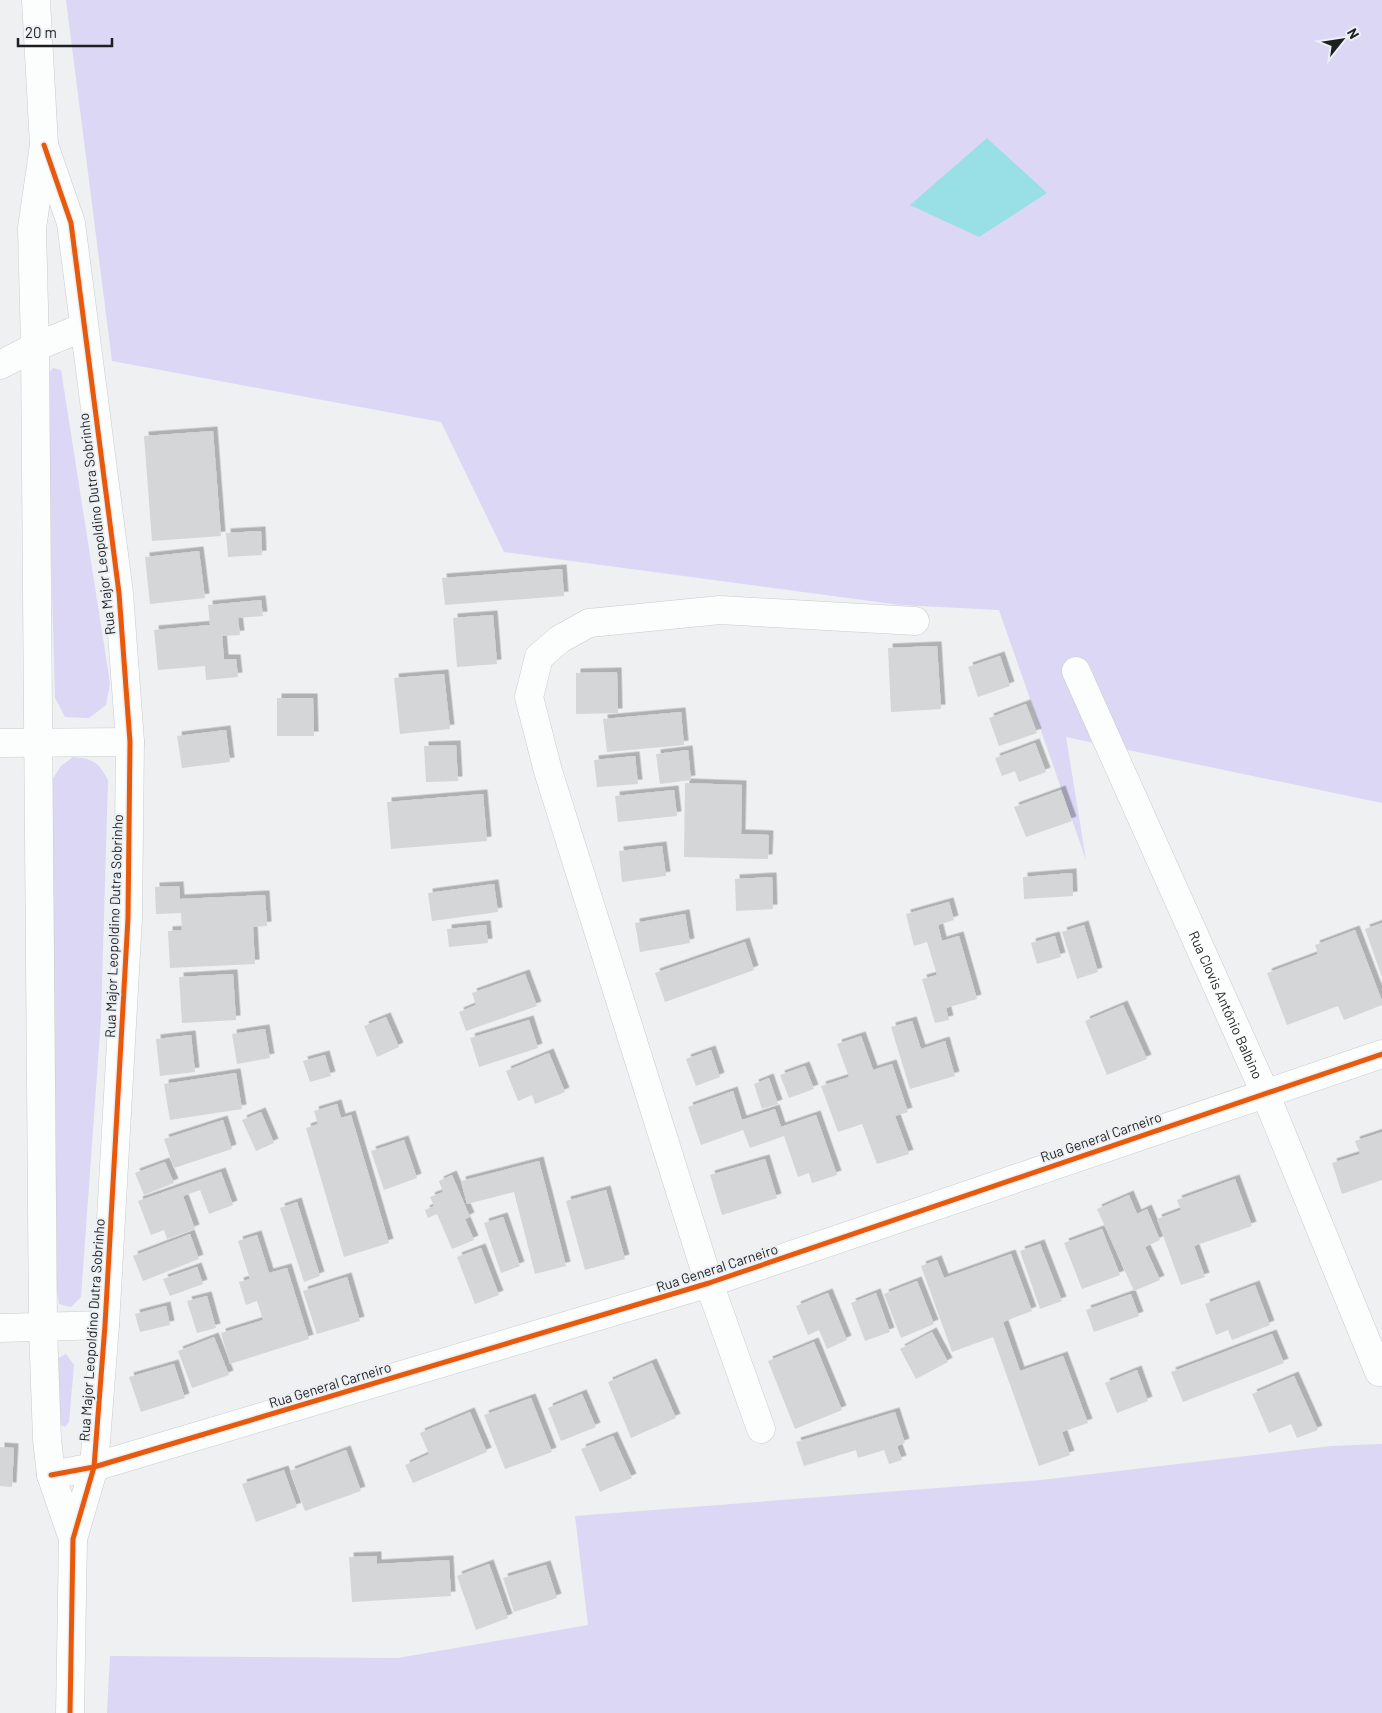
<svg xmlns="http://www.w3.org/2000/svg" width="1382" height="1713" font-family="Barlow,sans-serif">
	<defs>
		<filter id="shadow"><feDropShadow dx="4.5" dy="-4.5" stdDeviation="0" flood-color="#0004"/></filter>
	</defs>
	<rect width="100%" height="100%" fill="#eef0f2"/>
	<g fill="#dbd7f5">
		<polygon points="66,0 1382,0 1382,803 1066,737 1086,860 999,610 900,605 504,552 441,422 112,361"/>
		<polygon points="53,368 61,370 110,683 106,705 89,718 65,717 55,698 46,377"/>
		<path d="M73 757C94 759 98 762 108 780L101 1019 81 1297 71 1307 59 1304 57 1291 52 780 61 766Z"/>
		<polygon points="66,1354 74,1365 69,1422 65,1427 57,1424 57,1359"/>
		<polygon points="1382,1444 1382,1713 107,1713 110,1656 398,1658 588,1625 575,1516 1041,1480 1331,1446"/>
	</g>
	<polygon fill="#99e0e6" points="987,138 1047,193 979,237 910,205"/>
	<g fill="#d4d6d7" filter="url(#shadow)">
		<polygon points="213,431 221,536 152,541 144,436"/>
		<polygon points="261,531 262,555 228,557 226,533"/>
		<polygon points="199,551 205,598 150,604 145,557"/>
		<polygon points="562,569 564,596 445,605 442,578"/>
		<polygon points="261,600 263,616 238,618 240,635 222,636 224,659 236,659 238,677 206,680 205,666 158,670 154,630 210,625 208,605"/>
		<polygon points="493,615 497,664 457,667 453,618"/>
		<polygon points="937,646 941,709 891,712 888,648"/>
		<polygon points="1000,656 1010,686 978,697 968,667"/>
		<polygon points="617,672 618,713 576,714 576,673"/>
		<polygon points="444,674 450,729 400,734 394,678"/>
		<polygon points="277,698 313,698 314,736 277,736"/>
		<polygon points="1026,704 1037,733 999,746 989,718"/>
		<polygon points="681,712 684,745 607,752 603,719"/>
		<polygon points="226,730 230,762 182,768 177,736"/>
		<polygon points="1035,743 1046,772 1019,782 1015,771 1002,776 995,758"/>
		<polygon points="456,745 458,781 426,782 424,746"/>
		<polygon points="688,750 691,780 660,784 656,754"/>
		<polygon points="635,756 638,784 597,787 594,760"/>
		<polygon points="685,783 742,785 741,834 769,835 768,859 684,857"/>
		<polygon points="674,790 677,816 618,822 615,796"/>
		<polygon points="1061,790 1072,821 1026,837 1014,807"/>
		<polygon points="483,794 487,841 391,849 387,802"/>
		<polygon points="662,846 666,876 622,882 619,851"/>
		<polygon points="1072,873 1073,896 1024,899 1023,877"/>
		<polygon points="772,877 773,909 736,911 735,879"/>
		<polygon points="494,884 498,912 432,921 428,893"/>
		<polygon points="179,886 180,899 265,895 267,926 253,927 255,964 170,968 168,931 182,930 181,913 156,914 155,887"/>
		<polygon points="949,902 954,920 938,925 942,941 959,936 977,999 946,1008 949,1020 935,1023 922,979 937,975 927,942 914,946 906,914"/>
		<polygon points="685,914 690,943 640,952 635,923"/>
		<polygon points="1382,923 1382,977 1365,929"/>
		<polygon points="486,925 488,943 449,947 447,929"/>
		<polygon points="1084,925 1098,972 1077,979 1062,932"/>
		<polygon points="1355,930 1382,1001 1382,1005 1344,1020 1338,1006 1287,1025 1267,973 1318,954 1315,945"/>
		<polygon points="1055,936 1061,957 1037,964 1031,943"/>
		<polygon points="745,942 754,970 665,1002 655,973"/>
		<polygon points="233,974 236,1020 182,1023 179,977"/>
		<polygon points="525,974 537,1006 466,1031 459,1012 476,1005 472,993"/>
		<polygon points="1123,1005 1147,1059 1107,1075 1085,1021"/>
		<polygon points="386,1017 399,1047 377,1057 364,1026"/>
		<polygon points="529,1020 538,1048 479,1067 470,1038"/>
		<polygon points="912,1021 921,1049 945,1041 955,1076 910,1089 891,1027"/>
		<polygon points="265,1029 270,1058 237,1064 232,1034"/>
		<polygon points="191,1035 195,1072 160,1076 156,1039"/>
		<polygon points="861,1036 873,1070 892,1064 908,1112 895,1116 909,1154 877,1164 862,1124 838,1132 821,1086 849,1077 837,1044"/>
		<polygon points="711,1050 720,1077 696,1086 686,1059"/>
		<polygon points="549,1053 565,1092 535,1104 532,1095 518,1101 506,1071"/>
		<polygon points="325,1055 331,1076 310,1082 303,1061"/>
		<polygon points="805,1066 814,1089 789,1098 780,1075"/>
		<polygon points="236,1073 242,1109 170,1120 164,1084"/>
		<polygon points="769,1078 778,1104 762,1109 754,1084"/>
		<polygon points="733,1091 742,1120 775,1109 781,1127 816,1115 837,1175 812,1183 809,1173 798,1177 784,1136 750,1148 743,1130 701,1145 688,1107"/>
		<polygon points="337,1104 341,1118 351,1115 389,1243 344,1257 306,1128 318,1124 314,1111"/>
		<polygon points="261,1112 274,1143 256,1151 242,1120"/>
		<polygon points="223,1120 232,1149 174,1168 164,1139"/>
		<polygon points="1382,1132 1382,1180 1342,1194 1332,1163 1360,1154 1355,1141"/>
		<polygon points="404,1140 417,1178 384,1190 371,1151"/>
		<polygon points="765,1159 777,1198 722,1215 710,1175"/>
		<polygon points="539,1161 566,1266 535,1274 514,1192 467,1204 461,1181"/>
		<polygon points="165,1162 174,1183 144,1195 135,1173"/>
		<polygon points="221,1172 233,1205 209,1214 200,1190 183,1196 195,1229 167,1239 164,1230 151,1235 138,1201"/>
		<polygon points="452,1175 470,1217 465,1219 474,1240 452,1249 437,1214 428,1218 425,1210 434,1206 430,1197 443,1192 439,1181"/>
		<polygon points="1235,1179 1252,1226 1194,1246 1205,1277 1181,1285 1157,1219 1181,1210 1177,1200"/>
		<polygon points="606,1190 625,1259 585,1270 566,1201"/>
		<polygon points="1129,1195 1137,1214 1147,1209 1160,1240 1145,1247 1160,1280 1134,1291 1097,1209"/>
		<polygon points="297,1202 320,1276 304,1282 280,1208"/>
		<polygon points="503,1217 520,1266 501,1273 484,1223"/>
		<polygon points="1102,1229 1120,1275 1082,1289 1064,1243"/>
		<polygon points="190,1234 199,1259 143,1281 133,1256"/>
		<polygon points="257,1235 269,1273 287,1268 309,1339 230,1364 221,1333 263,1320 257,1301 246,1305 239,1282 250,1279 238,1241"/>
		<polygon points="1040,1244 1062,1301 1040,1309 1020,1251"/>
		<polygon points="481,1248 499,1295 475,1304 457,1257"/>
		<polygon points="1011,1254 1032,1311 1003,1322 1020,1371 1063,1356 1088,1423 1062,1432 1070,1455 1039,1466 993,1337 952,1352 921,1266 937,1260 944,1278"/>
		<polygon points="197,1267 203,1284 170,1296 163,1279"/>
		<polygon points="347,1277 360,1321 317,1334 303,1291"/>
		<polygon points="917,1281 934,1324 901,1338 884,1294"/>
		<polygon points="1255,1285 1270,1325 1232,1340 1228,1330 1216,1335 1205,1304"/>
		<polygon points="828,1293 847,1340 827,1349 819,1330 808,1335 796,1306"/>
		<polygon points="876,1293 890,1332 865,1341 851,1303"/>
		<polygon points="1131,1294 1139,1316 1094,1332 1086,1310"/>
		<polygon points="207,1296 216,1328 197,1333 187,1301"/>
		<polygon points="166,1306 170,1325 140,1332 135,1314"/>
		<polygon points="932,1332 948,1362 916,1379 900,1349"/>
		<polygon points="1272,1334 1284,1363 1183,1402 1171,1372"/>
		<polygon points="214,1337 229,1375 192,1388 178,1351"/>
		<polygon points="814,1342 842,1410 795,1429 768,1361"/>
		<polygon points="652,1363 676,1418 631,1438 608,1382"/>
		<polygon points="174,1364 185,1398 141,1412 129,1377"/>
		<polygon points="1137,1370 1148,1401 1117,1413 1105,1383"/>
		<polygon points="1294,1376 1318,1430 1297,1438 1291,1424 1269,1433 1252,1394"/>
		<polygon points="582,1394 596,1427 561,1441 548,1408"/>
		<polygon points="531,1398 552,1452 505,1469 484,1415"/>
		<polygon points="470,1412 487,1452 413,1483 405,1465 429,1454 420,1433"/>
		<polygon points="895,1412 905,1443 897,1446 902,1460 889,1464 884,1450 858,1458 856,1450 804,1466 796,1442"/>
		<polygon points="613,1436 632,1478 600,1492 581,1449"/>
		<polygon points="0,1447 14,1448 12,1487 0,1486"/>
		<polygon points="346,1450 361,1491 305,1511 290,1471"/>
		<polygon points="284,1470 297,1507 256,1522 242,1484"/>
		<polygon points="377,1556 377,1564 449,1560 451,1596 352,1602 349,1557"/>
		<polygon points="489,1564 508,1618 476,1630 457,1576"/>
		<polygon points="546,1565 557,1598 514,1612 503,1578"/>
	</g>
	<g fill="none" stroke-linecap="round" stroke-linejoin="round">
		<defs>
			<g id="minor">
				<polyline points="36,0 44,145 32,228 35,347 43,1328 47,1439 51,1475 73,1539"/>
				<polyline points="44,145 71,223 119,593 130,742 128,918 105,1325 94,1467 73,1539 70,1713"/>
				<polyline points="0,365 35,347 84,327"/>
				<path id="s1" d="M1076 671 1265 1093 1379 1372"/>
				<polyline points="0,743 130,742"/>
				<polyline points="0,1328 105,1325"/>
				<polyline points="761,1429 709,1283 548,771 529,697 539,657 560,639 589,623 720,610 915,621"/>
				<polyline points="51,1475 94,1467 709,1283 1382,1054"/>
			</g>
		</defs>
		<use href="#minor" stroke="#cacbcc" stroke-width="29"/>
		<use href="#minor" stroke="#fcfdfd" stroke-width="28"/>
		<defs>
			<g id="cycleway">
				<polyline points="44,145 71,223 119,593 130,742 128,918 105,1325 94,1467 73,1539 70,1713"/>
				<polyline points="51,1475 94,1467 709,1283 1382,1054"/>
			</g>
		</defs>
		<use href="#cycleway" stroke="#ecf0f4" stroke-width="8"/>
		<use href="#cycleway" stroke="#e8590c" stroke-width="5"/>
	</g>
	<g text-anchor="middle" stroke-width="4" stroke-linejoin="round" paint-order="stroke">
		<g font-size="14" fill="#1d1f20" stroke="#ecf0f4">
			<text transform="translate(97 524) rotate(-97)" y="5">Rua Major Leopoldino Dutra Sobrinho</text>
			<text transform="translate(114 926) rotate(-88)" y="5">Rua Major Leopoldino Dutra Sobrinho</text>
			<text dy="5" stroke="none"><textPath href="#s1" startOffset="366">Rua Clovis Antônio Balbino</textPath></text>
			<text transform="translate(1101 1137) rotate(-19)" y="5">Rua General Carneiro</text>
			<text transform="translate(717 1268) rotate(-18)" y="5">Rua General Carneiro</text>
			<text transform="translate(92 1330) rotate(-86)" y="5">Rua Major Leopoldino Dutra Sobrinho</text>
			<text transform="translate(330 1385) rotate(-17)" y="5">Rua General Carneiro</text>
		</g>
	</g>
	<g transform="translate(1342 40) rotate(60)" stroke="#ecf0f4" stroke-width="4" paint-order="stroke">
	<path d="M0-4L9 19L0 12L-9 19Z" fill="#1d1f20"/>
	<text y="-8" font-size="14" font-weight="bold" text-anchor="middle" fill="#1d1f20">N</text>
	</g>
	<path d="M18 38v8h94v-8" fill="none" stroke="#1d1f20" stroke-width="2.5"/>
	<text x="25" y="38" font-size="15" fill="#1d1f20" stroke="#ecf0f4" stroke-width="4" paint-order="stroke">20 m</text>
</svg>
